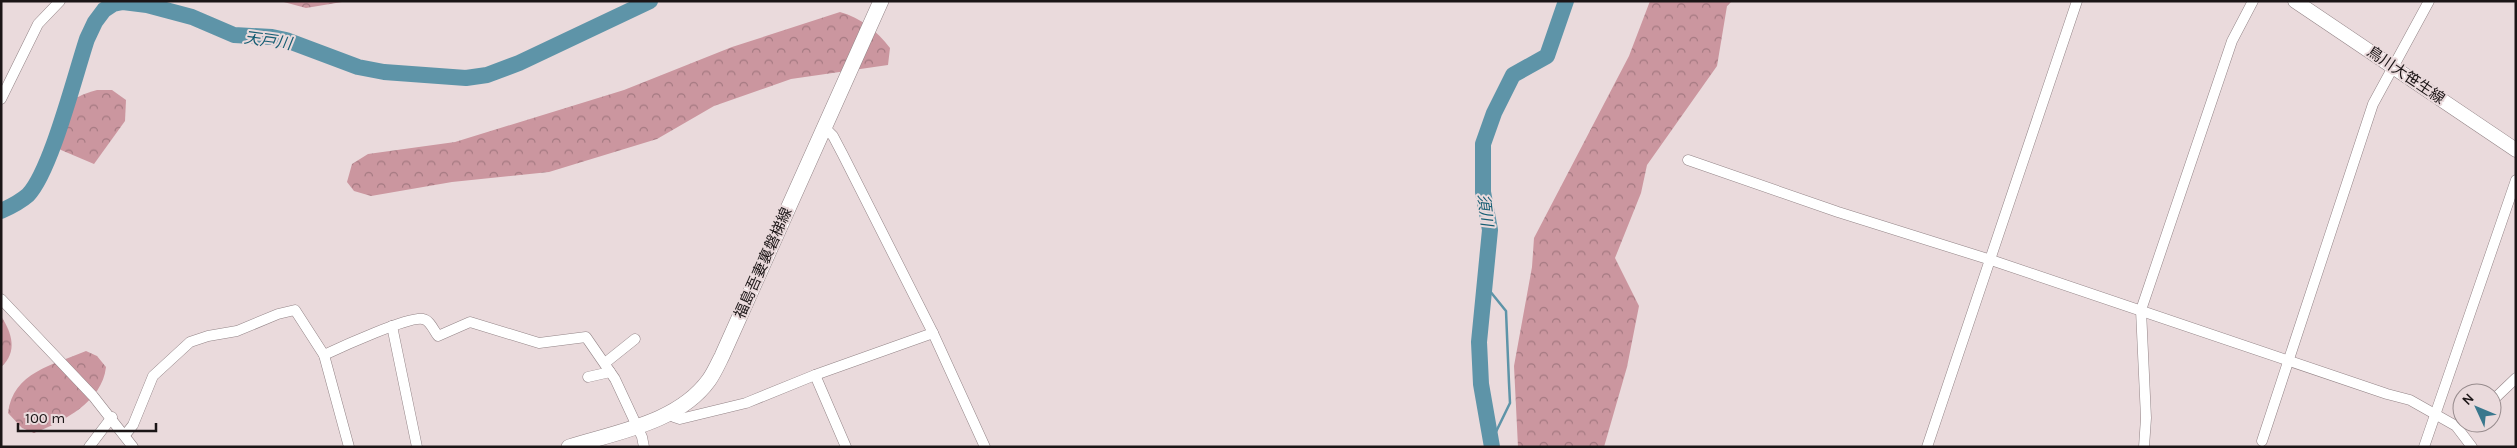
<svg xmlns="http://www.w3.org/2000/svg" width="2517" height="448" font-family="Karla,'Noto Sans JP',sans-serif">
	<defs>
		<pattern id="forest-crowns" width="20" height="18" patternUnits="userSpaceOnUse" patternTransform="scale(1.25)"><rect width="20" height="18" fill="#cb969f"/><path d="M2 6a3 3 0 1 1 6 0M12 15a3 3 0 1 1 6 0" fill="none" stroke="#a47981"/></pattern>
	</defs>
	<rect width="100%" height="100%" fill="#eadadc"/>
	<g fill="url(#forest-crowns)">
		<polygon points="280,1 348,1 306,8"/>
		<polygon points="1650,1 1732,1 1727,6 1717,66 1647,165 1641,193 1615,258 1639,306 1627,367 1604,447 1518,447 1514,366 1532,267 1534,238 1629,56"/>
		<path d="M840 12C861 18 877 31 890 48L888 65 791 79 714 106 657 139 549 172 452 182 371 196 354 191 347 182 352 164 368 154 455 142 624 90 732 47Z"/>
		<path d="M97 90H112L126 100 125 121 94 164 61 150 52 143C51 111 68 98 97 90Z"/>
		<path d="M1 316C12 333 18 352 1 367Z"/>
		<path d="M86 351 97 356 106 367C102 402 64 421 34 433L22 428 8 413C13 372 53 365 86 351Z"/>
	</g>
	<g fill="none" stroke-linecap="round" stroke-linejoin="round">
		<polyline stroke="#5e94a8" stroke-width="2.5" points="1485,285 1506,311 1509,383 1510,403 1491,442"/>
		<g stroke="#5e94a8" stroke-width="16">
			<path d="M1 211C10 207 20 202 28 195 51 171 75 75 87 39L95 22 104 10 113 4 123 2 147 5 192 17 234 35 272 37 286 40 358 67 384 72 466 78 487 75 519 63 650 1"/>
			<polyline points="1492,447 1481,384 1479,342 1490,230 1483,192 1483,144 1494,113 1513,75 1547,56 1566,1"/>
		</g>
		<defs>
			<g id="street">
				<polyline points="1,99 38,24 60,1"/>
				<polyline points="824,127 833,136 843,155 933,333 985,447"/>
				<polyline points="1688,160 1838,212 1991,260 2387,394 2410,400 2456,426 2472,447"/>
				<polyline points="1,299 93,396 133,447"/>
				<polyline points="392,326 417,447"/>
				<path d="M324 355C341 347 409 316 423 319 430 320 434 331 438 336L470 322 539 343 586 337 615 379 642 437 644 447"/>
				<polyline points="605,363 635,339"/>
				<polyline points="815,375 846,447"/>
				<polyline points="588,377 610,372"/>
				<polyline points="2492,401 2516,378"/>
				<polyline points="670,413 674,417 680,419 746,403 815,375 933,333"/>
				<polyline points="125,435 133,425 153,376 190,342 208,336 237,331 278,314 295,310 324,355 349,447"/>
				<polyline points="2262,441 2373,104 2429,1"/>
				<polyline points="89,447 112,417"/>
				<polyline points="1927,447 2077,1"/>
				<polyline points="2144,447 2146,418 2141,310 2232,41 2253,1"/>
				<polyline points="2424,447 2516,180"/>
			</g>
			<polyline id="secondary" points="2295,1 2516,150"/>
			<path id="primary" d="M569 447C616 432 678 423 709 380 714 373 718 364 722 356L881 1"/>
		</defs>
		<use href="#street" stroke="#938487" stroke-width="11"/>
		<use href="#secondary" stroke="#938487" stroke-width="15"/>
		<use href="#primary" stroke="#938487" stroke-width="16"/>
		<use href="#street" stroke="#fff" stroke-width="10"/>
		<use href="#secondary" stroke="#fff" stroke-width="14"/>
		<use href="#primary" stroke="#fff" stroke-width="15"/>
	</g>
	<g text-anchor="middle" stroke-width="4" stroke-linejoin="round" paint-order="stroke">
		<g font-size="15" fill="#1b1516" stroke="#eadadc">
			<text transform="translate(2406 75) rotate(34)" y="5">鳥川大笹生線</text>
			<text transform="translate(763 263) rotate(-66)" y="5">福島吾妻裏磐梯線</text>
		</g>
		<g font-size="16" font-style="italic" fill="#165d73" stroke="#eadadc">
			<text transform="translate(268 40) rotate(8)" y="6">天戸川</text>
			<text transform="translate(1486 210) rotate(83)" y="6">須川</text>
		</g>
	</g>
	<rect width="2517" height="448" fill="none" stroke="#1b1516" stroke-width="5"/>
	<g transform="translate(2477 408) rotate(314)"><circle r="24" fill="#eadadc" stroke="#978b8d"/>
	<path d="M0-4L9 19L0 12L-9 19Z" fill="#39778d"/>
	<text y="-8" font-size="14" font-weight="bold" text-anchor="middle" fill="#1b1516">N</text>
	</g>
	<path d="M18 423v8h138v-8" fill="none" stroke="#1b1516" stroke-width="2.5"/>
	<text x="25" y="423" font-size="15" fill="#1b1516" stroke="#eadadc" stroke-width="4" paint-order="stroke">100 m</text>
</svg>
